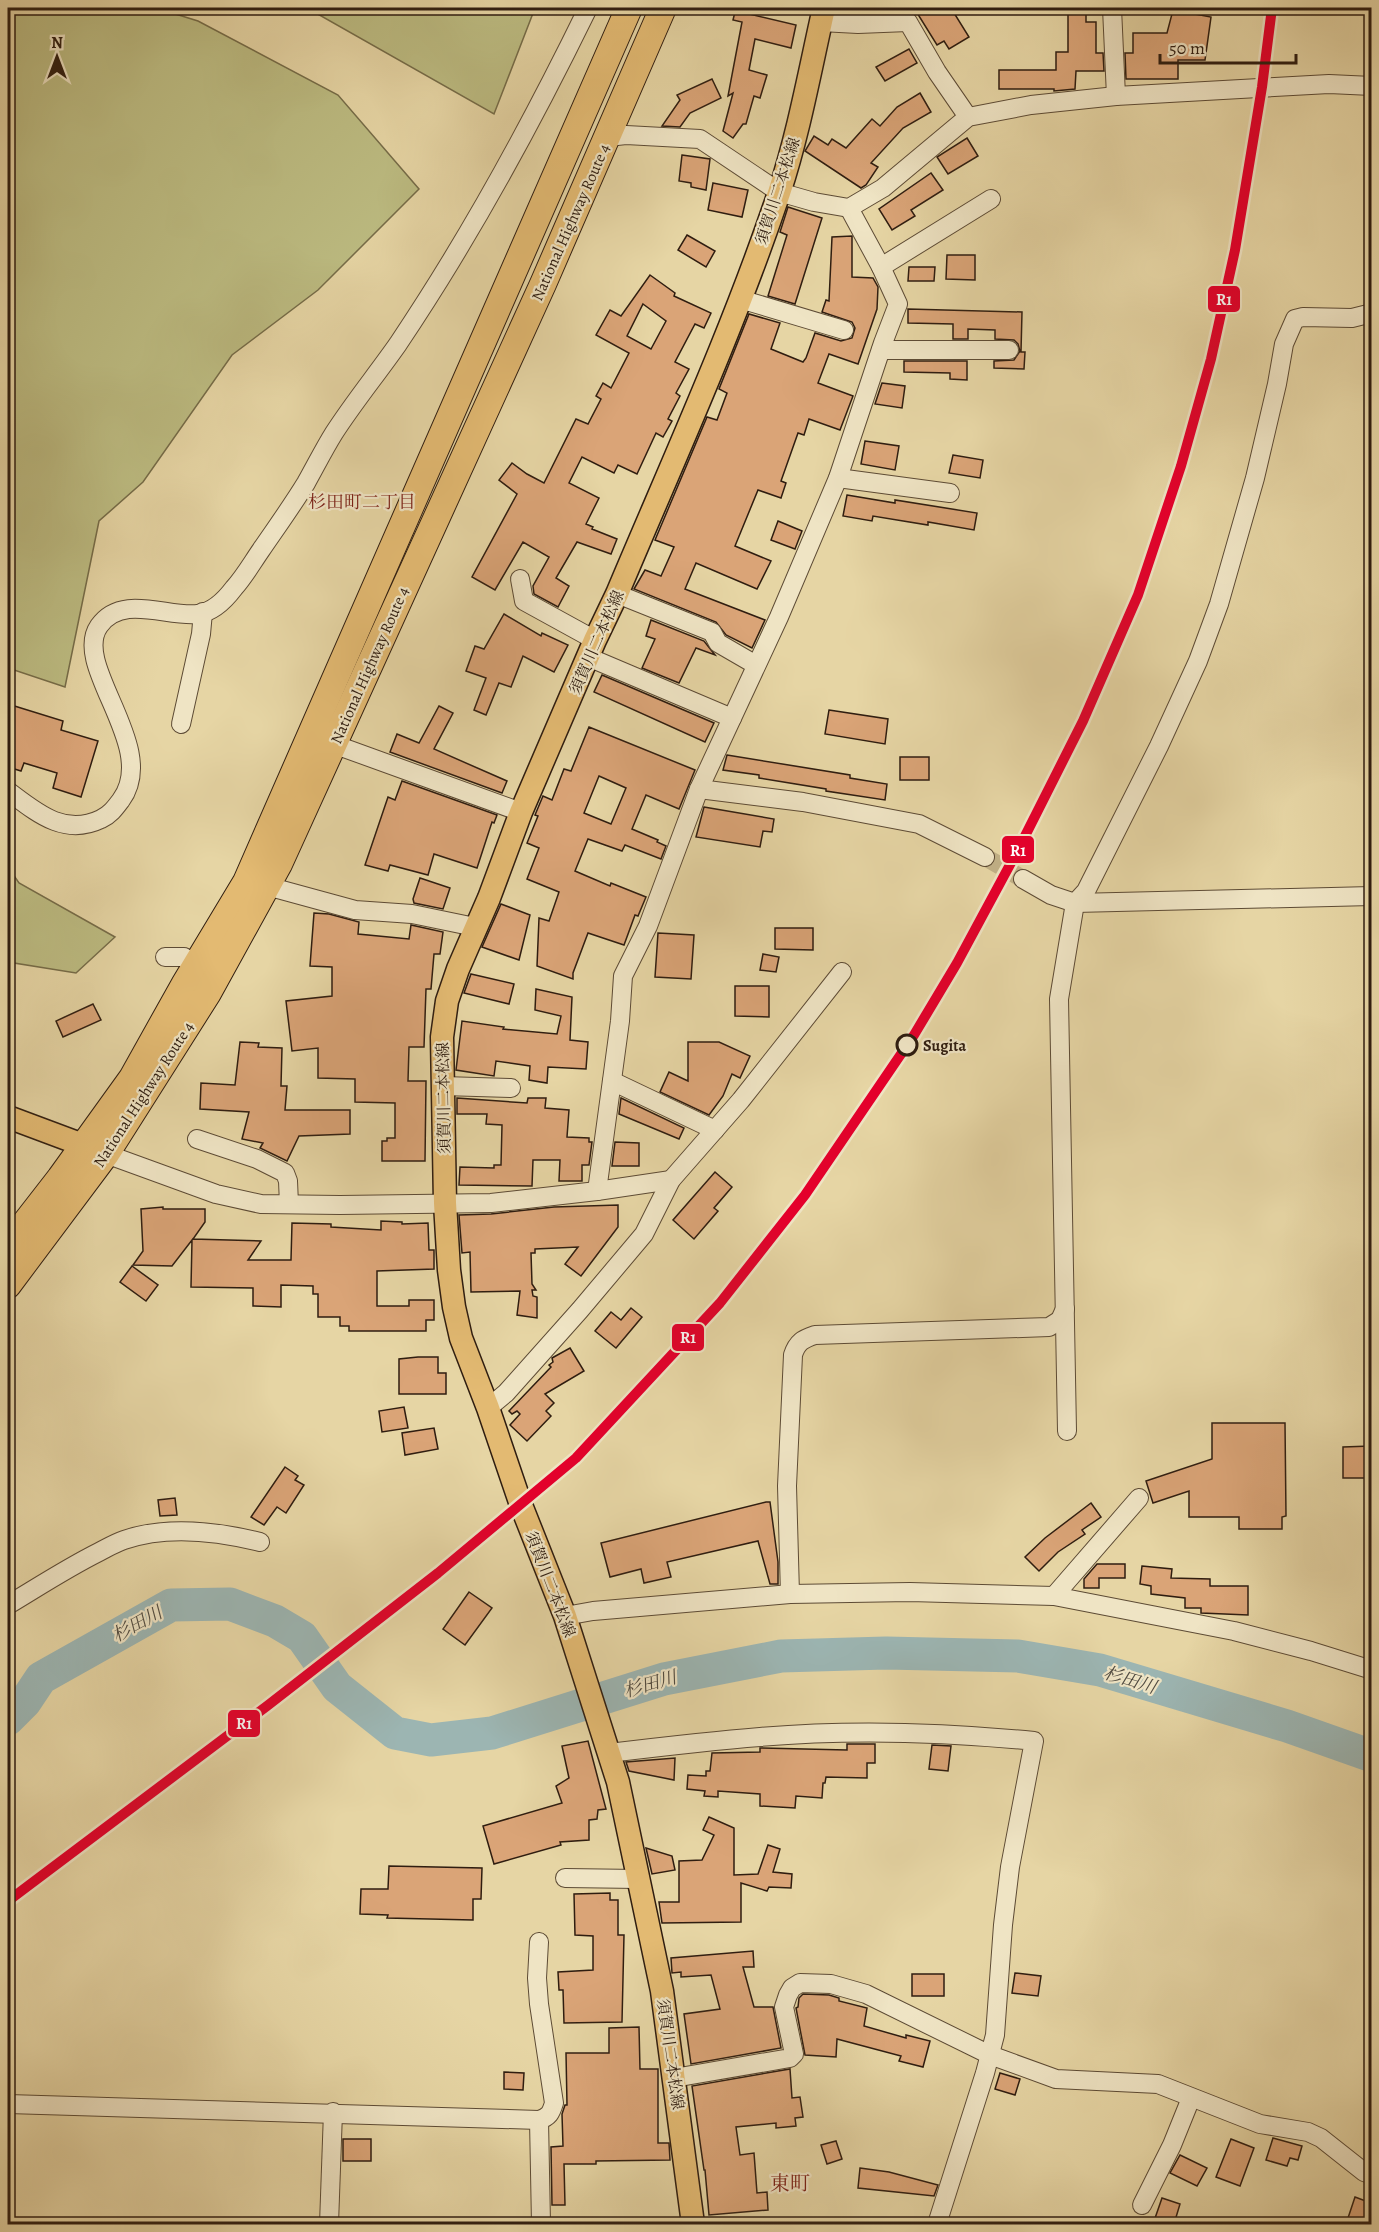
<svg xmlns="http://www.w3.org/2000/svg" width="1379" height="2232" font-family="Alegreya,'Noto Serif JP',serif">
	<rect width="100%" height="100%" fill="#e6d5a4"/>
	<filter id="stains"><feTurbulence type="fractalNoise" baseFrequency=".00333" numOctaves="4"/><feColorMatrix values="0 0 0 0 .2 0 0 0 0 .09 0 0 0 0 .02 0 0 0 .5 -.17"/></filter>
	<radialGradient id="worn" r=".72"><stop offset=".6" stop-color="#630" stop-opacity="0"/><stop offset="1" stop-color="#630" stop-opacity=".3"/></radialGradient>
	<g fill="#bcbb81" stroke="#766c48" stroke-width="1.5">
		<polygon points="8,8 156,8 198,21 338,95 419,189 318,290 232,355 143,482 99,521 65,687 8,668"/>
		<polygon points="307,8 535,8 494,114"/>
		<polygon points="8,867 19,883 115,937 76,973 8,962"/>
	</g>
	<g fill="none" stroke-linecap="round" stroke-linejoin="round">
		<polyline stroke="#9cb5b2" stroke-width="33" points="8,1719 25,1702 41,1678 171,1605 230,1604 275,1621 302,1637 337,1687 395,1733 431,1740 492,1733 664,1679 781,1656 886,1653 1018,1656 1100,1670 1287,1726 1372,1756"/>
	</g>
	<g fill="#daa477" stroke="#2f1d10" stroke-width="1.5" fill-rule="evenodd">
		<polygon points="736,8 750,8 749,14 796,25 791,48 755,39 749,70 767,75 760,98 754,96 746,124 743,124 733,138 723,131 733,93 728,96 742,22 733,20"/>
		<polygon points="914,8 951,8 969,37 949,49 944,41 937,45"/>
		<polygon points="1068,8 1086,8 1086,22 1096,22 1096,53 1103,53 1104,71 1076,71 1075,89 1054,91 1054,89 999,89 999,70 1056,70 1056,52 1068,52"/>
		<polygon points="1173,10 1211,17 1205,60 1178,60 1178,79 1126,79 1125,53 1133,53 1133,33 1167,33"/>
		<polygon points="909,49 917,63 885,81 876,67"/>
		<polygon points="712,79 721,98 690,113 680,127 662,126 680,100 677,95"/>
		<polygon points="920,93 931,112 903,128 871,163 878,167 866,185 861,188 805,151 814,136 828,145 832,139 846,148 872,119 880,126 897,107"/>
		<polygon points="967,138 978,156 948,174 937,157"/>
		<polygon points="682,155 710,159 706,190 691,187 691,183 679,181"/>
		<polygon points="931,173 943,190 911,210 915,216 892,230 879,209"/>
		<polygon points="713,183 748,190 742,217 708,210"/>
		<polygon points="788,207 822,218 795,304 768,296 787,235 780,232"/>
		<polygon points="687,235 715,251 706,267 678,250"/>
		<polygon points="852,236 852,277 873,278 878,287 877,309 858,364 829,354 818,383 853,396 840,430 809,419 804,435 798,433 781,481 786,483 781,498 758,490 735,546 771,561 757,589 696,563 685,589 765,620 752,648 726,635 716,622 634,589 645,570 661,576 674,547 655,540 707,417 717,420 727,393 719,389 749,314 780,323 771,349 803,362 806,358 815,333 841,341 852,338 855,328 852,322 822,312 826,300 829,301 832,237"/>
		<polygon points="947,255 975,255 975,280 946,279"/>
		<polygon points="909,267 935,267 934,281 908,281"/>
		<path d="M650 275 675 293 674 296 711 313 704 328 695 324 675 362 689 369 676 393 680 396 668 419 672 421 663 437 656 433 637 474 618 465 614 473 582 457 569 483 599 498 586 524 593 527 592 529 617 539 611 554 577 542 556 578 569 586 558 607 534 594 533 586 549 557 523 542 495 590 472 577 517 494 499 480 512 463 527 474 544 483 576 419 588 424 601 399 596 396 603 383 611 388 629 353 596 335 610 310 621 316ZM643 304 666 321 651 349 627 336Z"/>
		<polygon points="908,309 1022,312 1021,352 1025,352 1024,369 994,368 994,361 1014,360 1020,351 1018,344 1014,340 995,339 995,330 968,329 968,339 953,339 953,324 908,323"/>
		<polygon points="904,361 967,361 967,380 950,379 950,373 904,372"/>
		<polygon points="882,383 905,386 902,408 875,404"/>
		<polygon points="865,441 899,446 895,470 861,464"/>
		<polygon points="953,455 983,460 980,478 949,473"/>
		<polygon points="847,495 895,503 895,500 977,513 974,530 928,522 928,525 873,516 872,521 843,516"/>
		<polygon points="778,521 802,531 795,549 771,540"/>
		<polygon points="504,614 541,636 542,633 568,645 554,672 523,656 511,687 499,683 486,715 474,710 486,678 466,671 475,646 484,649"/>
		<polygon points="651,620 704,641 715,655 696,648 679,683 642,668 655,639 646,636"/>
		<polygon points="602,675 714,723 705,742 594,692"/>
		<polygon points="8,704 63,721 61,730 98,741 81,797 53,788 57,773 24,763 21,771 8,767"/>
		<polygon points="439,706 453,713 434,749 507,781 502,793 390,752 397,734 419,743"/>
		<polygon points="829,710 888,719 885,744 825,734"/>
		<path d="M589 727 695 770 679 809 646 795 632 829 658 840 657 842 666 846 661 859 625 845 622 851 588 839 575 871 610 886 611 883 646 897 638 916 635 915 624 945 588 933 573 973V979L537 966 539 918 549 921 559 892 527 879 539 848 527 843 538 816 535 815 543 796 552 800 564 769 571 771ZM599 776 626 788 611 824 584 813Z"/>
		<polygon points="727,755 850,775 850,778 887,784 885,800 826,791 826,789 759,778 759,775 723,770"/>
		<rect x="900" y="757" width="29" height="23"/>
		<polygon points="402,781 497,815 494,823 492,822 477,868 434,854 428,875 390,865 388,871 365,865 388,797 395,800"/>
		<polygon points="704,807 774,819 772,832 763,831 760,847 696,837"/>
		<polygon points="420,878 450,888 443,909 414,903 413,899"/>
		<polygon points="501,904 530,915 519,960 482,947"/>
		<polygon points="314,913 329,914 359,922 358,934 409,939 411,925 443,932 440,954 434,954 431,989 426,989 424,1047 409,1047 408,1081 426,1081 425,1161 382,1161 382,1141 387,1141 387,1138 395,1138 395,1103 355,1102 355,1079 318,1078 318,1048 292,1051 286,1001 332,996 332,967 310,966"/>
		<polygon points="775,928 813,928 813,950 775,949"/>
		<polygon points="658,933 694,935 691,979 655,977"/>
		<polygon points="763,954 779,957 776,972 760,970"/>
		<polygon points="471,974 514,984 509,1004 464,993"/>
		<polygon points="735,986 769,986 769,1017 735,1016"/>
		<polygon points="536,989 572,997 570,1040 588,1042 586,1069 548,1067 547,1083 529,1080 530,1066 496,1061 494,1076 456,1070 462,1021 504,1027 503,1029 557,1034 561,1016 535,1010"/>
		<polygon points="93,1004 101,1020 63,1037 56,1021"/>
		<polygon points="240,1042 259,1043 258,1047 282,1048 281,1086 287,1086 285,1110 350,1110 350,1134 299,1136 287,1161 260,1148 263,1143 242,1139 249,1112 200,1109 201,1083 235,1085"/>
		<polygon points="688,1042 719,1042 750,1056 740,1078 732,1074 723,1096 709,1115 660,1092 669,1072 688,1081"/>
		<polygon points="457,1098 527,1103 528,1098 546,1098 545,1108 569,1110 567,1137 589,1138 589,1142 592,1142 589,1165 582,1165 582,1181 559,1181 560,1160 533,1160 532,1186 459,1185 460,1167 494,1168 494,1165 501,1165 502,1125 486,1124 487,1114 457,1114"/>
		<polygon points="621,1098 684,1128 679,1139 619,1114"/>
		<polygon points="615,1142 639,1143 639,1166 612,1166"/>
		<polygon points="715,1172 732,1187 714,1208 718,1211 694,1239 673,1220"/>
		<polygon points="618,1205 618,1227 581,1276 565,1264 578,1247 535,1249 535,1253 531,1253 532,1284 536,1290 532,1290 533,1296 537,1297 537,1318 517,1315 520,1291 471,1292 470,1252 462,1253 459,1215 491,1214 554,1207"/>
		<polygon points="163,1207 163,1209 205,1209 205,1222 193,1239 261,1241 248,1260 291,1260 292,1223 331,1224 331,1227 381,1230 381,1221 402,1222 402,1224 428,1223 429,1250 434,1250 434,1269 377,1271 377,1306 409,1306 409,1300 434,1300 434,1320 426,1320 426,1331 349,1331 349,1326 340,1326 340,1317 318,1317 318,1294 313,1294 313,1286 281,1285 281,1307 253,1306 253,1288 191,1287 192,1240 172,1266 133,1265 143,1251 141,1209"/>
		<polygon points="132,1266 158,1285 146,1301 120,1282"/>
		<polygon points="631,1308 642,1317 616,1348 595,1331 611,1312 621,1320"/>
		<polygon points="570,1348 584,1371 545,1394 554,1403 546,1411 551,1416 527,1441 510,1425 520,1414 517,1411 512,1414 509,1411 551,1367 549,1365 553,1362 552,1358"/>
		<polygon points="418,1357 438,1357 438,1373 446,1373 446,1394 399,1394 399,1359"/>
		<polygon points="404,1407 408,1428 382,1432 379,1411"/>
		<polygon points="1212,1423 1285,1423 1286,1516 1282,1517 1282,1529 1239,1529 1239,1517 1189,1517 1189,1491 1153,1503 1146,1481 1212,1459"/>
		<polygon points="434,1428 438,1449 405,1455 402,1433"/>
		<polygon points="1371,1446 1371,1478 1343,1478 1343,1447"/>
		<polygon points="285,1467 298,1476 295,1480 304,1485 286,1513 277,1507 264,1525 251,1517"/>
		<polygon points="175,1498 177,1515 160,1516 158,1500"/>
		<polygon points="766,1502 770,1502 778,1562 778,1584 770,1584 758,1541 667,1562 671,1577 644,1583 641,1569 610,1577 601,1543"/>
		<polygon points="1091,1503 1101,1517 1082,1530 1085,1534 1058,1552 1039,1571 1025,1557 1045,1538"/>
		<polygon points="1097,1564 1125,1564 1125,1578 1099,1578 1099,1588 1084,1588 1084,1579"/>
		<polygon points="1142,1566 1172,1569 1171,1578 1210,1579 1210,1586 1248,1586 1248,1615 1201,1613 1201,1608 1185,1608 1185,1598 1151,1594 1151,1586 1140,1584"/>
		<polygon points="469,1592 492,1608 465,1645 443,1629"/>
		<polygon points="588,1741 606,1809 598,1810 597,1819 589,1820 589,1840 560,1842 561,1845 494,1864 483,1826 562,1803 556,1786 569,1778 562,1746"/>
		<polygon points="847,1744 875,1744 875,1763 867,1763 867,1778 826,1777 825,1783 823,1783 822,1798 796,1796 795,1808 760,1806 760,1794 718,1791 718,1797 704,1796 705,1791 687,1789 688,1775 706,1776 706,1771 710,1771 712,1753 760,1752 760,1748 847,1750"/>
		<polygon points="932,1745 951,1746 948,1771 929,1769"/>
		<polygon points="675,1758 674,1780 629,1771 626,1762"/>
		<polygon points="709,1817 734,1828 734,1875 758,1874 768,1845 780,1849 773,1872 792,1874 791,1888 769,1887 767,1891 741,1883 741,1922 662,1923 659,1902 679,1902 679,1861 702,1860 714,1835 703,1830"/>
		<polygon points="646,1848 672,1856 675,1870 652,1874"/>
		<polygon points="389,1866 482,1868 481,1899 473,1899 473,1920 387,1918 388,1915 360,1914 361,1889 388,1889"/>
		<polygon points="610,1893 610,1900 618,1900 618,1935 624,1935 622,2022 564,2023 563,1990 559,1990 558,1972 593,1970 593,1936 575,1935 574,1894"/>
		<polygon points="753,1951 754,1967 743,1967 754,2007 773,2007 781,2048 691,2064 684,2014 720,2009 711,1975 681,1977 681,1972 672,1973 671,1958"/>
		<polygon points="1015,1973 1041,1976 1038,1996 1012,1993"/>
		<rect x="912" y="1974" width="32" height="22"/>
		<polygon points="803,1994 829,1995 839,1998 839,2001 867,2008 864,2026 906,2038 906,2035 930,2041 923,2067 899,2061 901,2056 837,2039 836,2057 805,2055 796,2008 798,2007 799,1998"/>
		<polygon points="639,2027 640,2069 658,2069 658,2143 669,2143 670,2160 596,2161 596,2164 564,2164 565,2205 552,2205 551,2147 563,2146 562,2114 565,2105 567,2105 566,2053 609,2053 609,2028"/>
		<polygon points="790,2069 792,2098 800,2097 803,2117 795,2118 796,2126 776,2128 776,2123 736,2127 740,2155 754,2153 757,2193 767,2192 768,2210 709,2215 705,2170 704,2170 692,2086"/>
		<polygon points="504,2072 524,2073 523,2090 504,2089"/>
		<polygon points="1000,2073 1020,2079 1015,2095 995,2089"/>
		<polygon points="1273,2138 1302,2146 1298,2160 1290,2158 1287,2166 1266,2160"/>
		<rect x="343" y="2139" width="28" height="22"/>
		<polygon points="1231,2139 1254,2148 1240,2186 1216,2177"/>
		<polygon points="836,2141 842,2159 827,2164 821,2145"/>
		<polygon points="1180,2155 1207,2168 1197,2186 1170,2173"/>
		<polygon points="860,2168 889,2172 938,2185 934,2196 858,2188"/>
		<polygon points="1355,2197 1371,2203 1371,2224 1346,2224"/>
		<polygon points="1162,2198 1180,2204 1174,2224 1153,2224"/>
	</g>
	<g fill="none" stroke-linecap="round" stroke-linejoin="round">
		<polyline stroke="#c1b086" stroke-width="18" stroke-dasharray="18 9" stroke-linecap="butt" points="985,857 1023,879"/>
		<defs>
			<g id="minor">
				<polyline points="1112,8 1116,96"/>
				<polyline points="821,22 858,24 908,22 937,72 968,117"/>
				<polyline points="608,137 626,135 700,139 779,192 814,202 849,208 883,188 968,117 1031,105 1116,96 1329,84 1372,86"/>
				<polyline points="881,267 991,199"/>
				<polyline points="740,299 844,330"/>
				<polyline points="881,350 1009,350"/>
				<polyline points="838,478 950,493"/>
				<polyline points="520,579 524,601 595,640"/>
				<polyline points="617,594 712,632 718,643 756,665"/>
				<polyline points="588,657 732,718"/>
				<polyline points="181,724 201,634 203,612"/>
				<polyline points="333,744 521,812"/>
				<polyline points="699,789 803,802 919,824 985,857"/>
				<path d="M8 791C36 812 64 837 101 819 110 815 115 808 121 800 160 747 71 666 99 626 122 593 168 618 198 614 213 612 225 600 234 588 244 577 252 563 261 550 276 528 292 506 306 483 315 467 324 449 334 433 354 402 377 374 398 344 416 317 434 289 451 261 501 179 546 94 588 8"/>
				<polyline points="1023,879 1051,895 1075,903 1372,896"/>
				<polyline points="267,886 355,910 412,914 475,927"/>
				<polyline points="165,957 184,957 196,964"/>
				<polyline points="612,1081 715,1130"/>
				<polyline points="443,1086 511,1088"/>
				<polyline points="197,1139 257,1159 285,1173 288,1181 289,1204"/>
				<polyline points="106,1154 216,1194 261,1204 340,1205 491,1203 597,1191 671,1180"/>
				<polyline points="597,1191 620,1021 623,976 648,926 699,789 779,617 838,478 883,343 898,304 881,267 849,208"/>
				<polyline points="488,1408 506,1393 580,1310 644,1234 671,1180 741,1100 842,972"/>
				<polyline points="1067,1431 1059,999 1075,903 1086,891 1159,746 1198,661 1219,604 1255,478 1277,384 1284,344 1295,319 1303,317 1352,318 1372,313"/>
				<path d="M790 1594 787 1486 793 1355C797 1342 803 1339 815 1335L1049 1327 1060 1320 1065 1309"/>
				<polyline points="1054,1596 1139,1498"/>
				<path d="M8 1605C38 1587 67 1568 99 1552 107 1548 115 1543 124 1540 167 1525 216 1531 260 1542"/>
				<polyline points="565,1616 593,1611 790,1594 910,1592 1054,1596 1234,1631 1311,1651 1372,1670"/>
				<path d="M609 1753C659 1747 709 1741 760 1737 851 1729 943 1732 1034 1741L1010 1867 1003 1925 995 2035 985 2073 937 2224"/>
				<polyline points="565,1878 638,1879"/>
				<polyline points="674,2078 790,2058 794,2054 784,2007 788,1995 792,1988 800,1983 831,1984 866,1994 990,2055 1056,2079 1158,2084 1260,2124 1308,2132 1321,2138 1364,2172 1372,2175"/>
				<polyline points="8,2104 539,2120 541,2224"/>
				<path d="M539 2120C549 2117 551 2113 554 2103L539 2004 537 1978 539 1942"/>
				<polyline points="1142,2205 1172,2145 1191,2098"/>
				<polyline points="329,2224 333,2112"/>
			</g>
			<g id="major">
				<polyline points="8,1117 99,1151"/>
				<path d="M693 2224 662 1991 618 1782 565 1616 521 1505 488 1408 461 1338 454 1307 449 1270 445 1203 442 1037 447 1001 458 969 489 898 521 812 595 640 617 594C673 461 733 330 779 193 799 132 810 70 824 8"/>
			</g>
			<g id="highway">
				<polyline points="8,1245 60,1178 132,1078 184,985 246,882 629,8"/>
				<polyline points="8,1285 106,1154 208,993 279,864 543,284 663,8"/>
			</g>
		</defs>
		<use href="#minor" stroke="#5d4b35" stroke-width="20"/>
		<use href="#major" stroke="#2f1d10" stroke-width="25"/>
		<use href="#highway" stroke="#2f1d10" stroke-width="28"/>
		<use href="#minor" stroke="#efe4c4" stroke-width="18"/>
		<use href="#major" stroke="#e3ba72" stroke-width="22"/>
		<use href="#highway" stroke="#e3ba72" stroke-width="26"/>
		<defs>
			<polyline id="rail-1" points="8,1901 267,1706 438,1573 576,1458 720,1303 805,1195 914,1035 957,963 1020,846 1083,721 1138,595 1181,466 1211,359 1235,250 1262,87 1272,8"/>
		</defs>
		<use href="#rail-1" stroke="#efe4c4" stroke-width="15"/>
		<use href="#rail-1" stroke="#e4002b" stroke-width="10"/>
	</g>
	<circle fill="#efe4c4" stroke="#2f1d10" stroke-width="3" cx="907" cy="1045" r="10"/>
	<g text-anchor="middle" stroke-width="4.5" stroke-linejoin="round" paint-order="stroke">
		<g font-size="16" fill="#2f1d10" stroke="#efe4c4">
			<text transform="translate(777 191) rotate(-72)" y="6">須賀川二本松線</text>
			<text transform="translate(570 222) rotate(-66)" y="6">National Highway Route 4</text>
			<text transform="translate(596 642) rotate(-66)" y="6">須賀川二本松線</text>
			<text transform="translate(369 665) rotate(-66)" y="6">National Highway Route 4</text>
			<text transform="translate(143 1094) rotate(-57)" y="6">National Highway Route 4</text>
			<text transform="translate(443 1098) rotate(-91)" y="6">須賀川二本松線</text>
			<text transform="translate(551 1584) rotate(69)" y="6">須賀川二本松線</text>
			<text transform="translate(671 2054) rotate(82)" y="6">須賀川二本松線</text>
		</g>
		<g font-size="16" font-weight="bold" fill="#2f1d10" stroke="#efe4c4" text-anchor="start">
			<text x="923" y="1051">Sugita</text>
		</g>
		<g font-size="18" fill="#7a1f14" stroke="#efe4c4">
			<text x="362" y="508">杉田町二丁目</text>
		</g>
		<g font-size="18" font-style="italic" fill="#504b41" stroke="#efe4c4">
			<text transform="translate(137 1624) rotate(-29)" y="6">杉田川</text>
			<text transform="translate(1130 1680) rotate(17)" y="6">杉田川</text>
			<text transform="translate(650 1684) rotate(-16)" y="6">杉田川</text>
		</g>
		<g font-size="20" fill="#7a1f14" stroke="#efe4c4">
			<text x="790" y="2190">東町</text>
		</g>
	</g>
	<g stroke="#efe4c4" stroke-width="2">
		<rect x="1207" y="285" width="34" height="28" rx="6" fill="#e4002b"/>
		<rect x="1001" y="835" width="34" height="29" rx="6" fill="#e4002b"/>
		<rect x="671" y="1323" width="34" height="29" rx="6" fill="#e4002b"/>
		<rect x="227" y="1709" width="34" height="29" rx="6" fill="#e4002b"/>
	</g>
	<g font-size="16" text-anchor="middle" font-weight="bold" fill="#fff">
		<text x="1224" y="305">R1</text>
		<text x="1018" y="856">R1</text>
		<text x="688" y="1343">R1</text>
		<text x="244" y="1729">R1</text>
	</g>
	<rect width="1379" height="2232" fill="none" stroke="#e6d5a4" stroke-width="30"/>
	<rect x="9" y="9" width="1361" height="2214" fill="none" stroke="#2f1d10" stroke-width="3"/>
	<rect x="15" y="15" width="1349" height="2202" fill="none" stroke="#2f1d10" stroke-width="1.5"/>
	<g transform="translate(57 57)" stroke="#efe4c4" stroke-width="4.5" paint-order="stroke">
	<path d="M0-4.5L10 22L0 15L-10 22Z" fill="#2f1d10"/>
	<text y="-9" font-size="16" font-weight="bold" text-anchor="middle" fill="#2f1d10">N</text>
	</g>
	<path d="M1160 54v9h136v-9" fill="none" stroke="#2f1d10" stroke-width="3"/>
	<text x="1169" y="54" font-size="18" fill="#2f1d10" stroke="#efe4c4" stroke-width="4.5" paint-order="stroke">50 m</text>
	<rect width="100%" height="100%" filter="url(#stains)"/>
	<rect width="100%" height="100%" fill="url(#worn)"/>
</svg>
